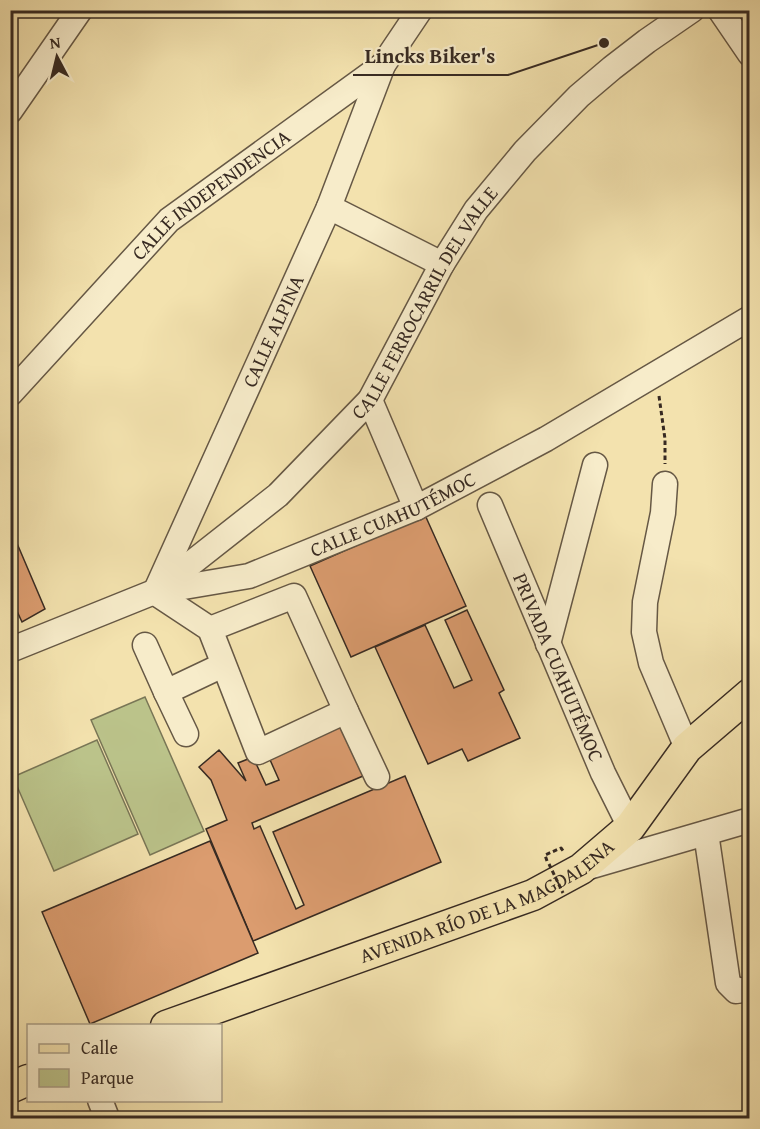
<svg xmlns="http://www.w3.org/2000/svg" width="760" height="1129" font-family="'Gentium Book Plus',serif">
	<rect width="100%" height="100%" fill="#f3e2ae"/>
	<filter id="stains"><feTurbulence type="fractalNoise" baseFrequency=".00333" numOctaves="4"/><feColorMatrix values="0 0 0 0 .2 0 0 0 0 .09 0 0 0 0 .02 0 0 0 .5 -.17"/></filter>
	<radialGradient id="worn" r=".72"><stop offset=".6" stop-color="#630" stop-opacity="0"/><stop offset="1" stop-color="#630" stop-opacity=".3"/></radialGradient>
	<g fill="#bbc38a" stroke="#797656" stroke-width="1.5">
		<polygon points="145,697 204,831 150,855 91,720"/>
		<polygon points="97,740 138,834 54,871 13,777"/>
	</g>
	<g fill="#db9c6f" stroke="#372a22" stroke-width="1.5">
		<polygon points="425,515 466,606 351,657 310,566"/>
		<polygon points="16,541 45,609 22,622 10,596 10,545"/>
		<polygon points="467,610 504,690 499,693 520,738 468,761 462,749 428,764 375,647 425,625 454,688 472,680 445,620"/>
		<polygon points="340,722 363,776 252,823 254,829 260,826 296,909 304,905 273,832 405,776 441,862 253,941 206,829 227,820 211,780 199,767 219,750 246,781 238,763 253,757 266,785 279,780 267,753"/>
		<polygon points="210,841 258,953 90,1024 42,912"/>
	</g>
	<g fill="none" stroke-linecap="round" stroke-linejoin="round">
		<defs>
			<g id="minor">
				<polyline points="720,10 750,54"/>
				<polyline points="10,111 80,10"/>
				<polyline points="329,207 442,264"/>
				<path id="s1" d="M10 394 169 220 383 65 420 10"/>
				<polyline points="370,400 416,508"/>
				<polyline points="665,484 663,513 645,602 644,632 651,663 687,748"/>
				<path id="s2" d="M490 505 603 773 630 827"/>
				<path id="s3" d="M157 588 329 207 383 65"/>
				<path id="s4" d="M156 591 278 495 370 400 442 264 476 210 525 151 579 96 612 68 647 41 692 10"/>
				<polyline points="154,592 210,629 258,752 346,711 294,596 210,629"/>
				<polyline points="548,644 595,465"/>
				<polyline points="145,645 166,692"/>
				<path id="s5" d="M10 650 154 592 249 576 416 508 546 439 750 318"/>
				<polyline points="346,711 377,777"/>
				<polyline points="186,734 166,692 223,665"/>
				<polyline points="706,833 728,983 736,991 750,989"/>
				<polyline points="585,868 750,820"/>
				<polyline points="100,1100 107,1118"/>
			</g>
			<g id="major">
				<path id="s6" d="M166 1026 533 895 581 869 630 827 687 748 750 694"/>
				<polyline points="10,1088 28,1080"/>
			</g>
		</defs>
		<use href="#minor" stroke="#665845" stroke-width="27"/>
		<use href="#major" stroke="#372a22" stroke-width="33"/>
		<g stroke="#372a22" stroke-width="3" stroke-dasharray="4.5 3" stroke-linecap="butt">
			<polyline points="659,396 665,439 665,464"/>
			<polyline points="547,861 545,855 561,848 564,852"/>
		</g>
		<use href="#minor" stroke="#f7ecca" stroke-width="24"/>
		<use href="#major" stroke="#f3e2ae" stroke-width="30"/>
		<polyline stroke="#372a22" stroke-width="3" stroke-dasharray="4.5 3" stroke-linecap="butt" points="549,864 563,893"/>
	</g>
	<g text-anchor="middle" stroke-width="4.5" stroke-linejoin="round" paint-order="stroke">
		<g font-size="20" fill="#372a22" stroke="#f7ecca">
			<text dy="7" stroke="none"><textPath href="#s1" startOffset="284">CALLE INDEPENDENCIA</textPath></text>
			<text dy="7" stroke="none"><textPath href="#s4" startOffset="399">CALLE FERROCARRIL DEL VALLE</textPath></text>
			<text dy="7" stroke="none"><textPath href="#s3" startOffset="282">CALLE ALPINA</textPath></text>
			<text dy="7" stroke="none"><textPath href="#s5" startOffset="408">CALLE CUAHUTÉMOC</textPath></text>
			<text dy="7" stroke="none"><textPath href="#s2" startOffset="176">PRIVADA CUAHUTÉMOC</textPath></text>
			<text dy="7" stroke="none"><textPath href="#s6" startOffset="345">AVENIDA RÍO DE LA MAGDALENA</textPath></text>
		</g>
	</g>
	<path fill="none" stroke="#372a22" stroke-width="2" d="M604 43L508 75H353"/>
	<circle fill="#372a22" stroke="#f7ecca" stroke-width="2" cx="604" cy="43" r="6"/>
	<g font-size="21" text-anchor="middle" font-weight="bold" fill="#372a22" stroke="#f7ecca" stroke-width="4.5" stroke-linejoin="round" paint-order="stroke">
		<text x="430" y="63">Lincks Biker's</text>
	</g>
	<rect width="760" height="1129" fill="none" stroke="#f3e2ae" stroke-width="36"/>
	<rect x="12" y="12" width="736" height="1105" fill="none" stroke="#372a22" stroke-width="3"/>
	<rect x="18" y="18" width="724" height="1093" fill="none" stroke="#372a22" stroke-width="1.5"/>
	<rect x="27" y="1024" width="195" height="78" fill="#f7ecca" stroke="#aa9e87" stroke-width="1.5"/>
	<rect x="39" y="1044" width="30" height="9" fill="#f3e2ae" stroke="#aa9e87" stroke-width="1.5"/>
	<text x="81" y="1054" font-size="18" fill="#372a22">Calle</text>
	<rect x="39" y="1069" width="30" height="18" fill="#bbc38a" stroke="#aa9e87" stroke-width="1.5"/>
	<text x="81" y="1084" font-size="18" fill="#372a22">Parque</text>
	<g transform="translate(57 57) rotate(353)" stroke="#f7ecca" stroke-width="4.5" paint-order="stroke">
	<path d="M0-4.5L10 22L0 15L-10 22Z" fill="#372a22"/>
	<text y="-9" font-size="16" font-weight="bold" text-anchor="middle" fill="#372a22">N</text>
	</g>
	<rect width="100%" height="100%" filter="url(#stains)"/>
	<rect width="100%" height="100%" fill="url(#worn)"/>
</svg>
